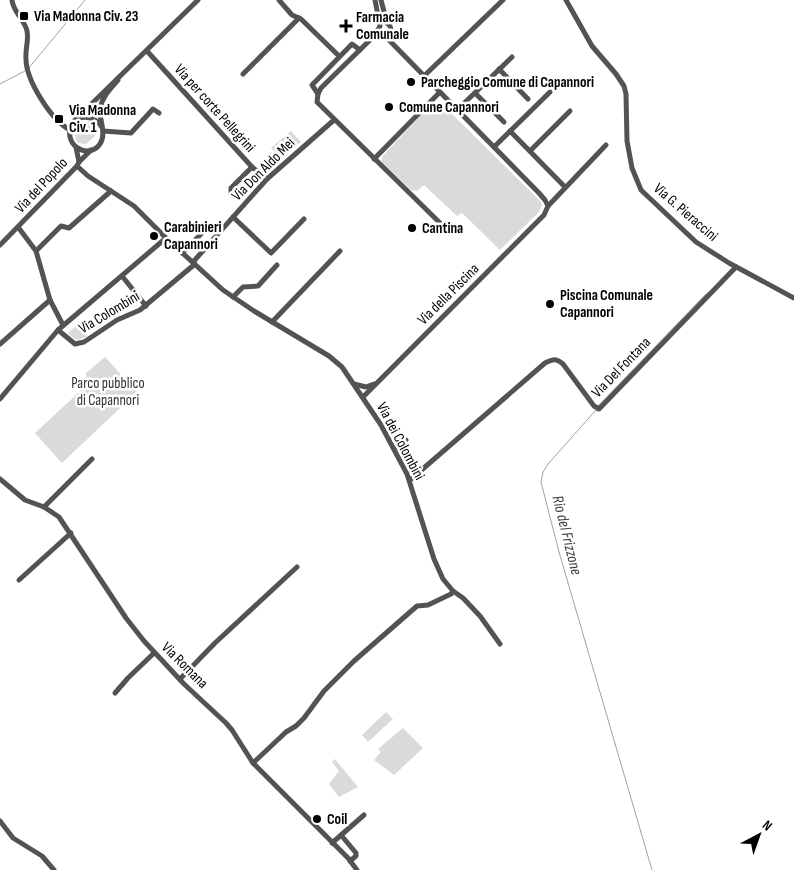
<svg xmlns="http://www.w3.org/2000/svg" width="794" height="870" font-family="'Sofia Sans Condensed',sans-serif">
	<rect width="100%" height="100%" fill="#fff"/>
	<g fill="#dadada">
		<polygon points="439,101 541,202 542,205 539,212 500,250 462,213 457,216 424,185 417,191 411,190 382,162 382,157 424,112 429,110"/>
		<path d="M91 121 97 127 96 135 86 144 78 143C70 133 80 122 91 121Z"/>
		<polygon points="291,131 301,142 282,159 271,148"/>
		<polygon points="252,174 260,180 248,193 235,193"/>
		<path d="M77 325 87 336C77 342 75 340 68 333Z"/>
		<polygon points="105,357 137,392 62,463 35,433 90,382 86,376 86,373"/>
		<polygon points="386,712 393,719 368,742 362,735"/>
		<polygon points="403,728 423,748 394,775 374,760 381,752 378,749"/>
		<polygon points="335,759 358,787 339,797 329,784 339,771 332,762"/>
	</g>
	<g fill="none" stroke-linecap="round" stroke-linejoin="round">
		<g stroke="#a1a1a1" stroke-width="1">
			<polyline points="28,69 85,0"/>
			<polyline points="0,84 25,71"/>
			<polyline points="598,406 706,294"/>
			<polyline points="596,410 548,464 543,472 541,482 559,552 652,870"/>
		</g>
		<g stroke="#535353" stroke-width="5">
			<path d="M12 0C13 12 25 20 27 31 29 41 25 49 26 59 26 80 51 120 70 130"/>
			<polyline points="279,0 292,15 301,19 339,56"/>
			<polyline points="375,0 380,26"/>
			<polyline points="566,0 592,46 616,74 624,86 626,94 627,141 632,168 641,190 696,242 729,263 794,298"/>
			<polyline points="379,28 372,38 321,88 318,94 317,102 440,223"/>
			<polyline points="384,35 539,193 545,200 548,206"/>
			<polyline points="372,38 388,34 391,30 390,26 387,23 381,0"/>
			<polyline points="147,51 252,167 267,179"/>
			<polyline points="499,69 528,99"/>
			<polyline points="243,74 299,18"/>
			<polyline points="424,76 503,0"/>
			<path d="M118 80C111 88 102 97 100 109 99 120 107 133 100 144 88 161 60 144 73 122L198 0"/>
			<polyline points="475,93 504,122"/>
			<polyline points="318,94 312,85 352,44 360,50"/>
			<polyline points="457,110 512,57"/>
			<path d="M79 118C89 116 96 118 101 126"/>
			<polyline points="103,131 131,133 153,109 159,113"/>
			<polyline points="510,131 565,187"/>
			<polyline points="494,147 550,92"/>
			<polyline points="530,151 570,111"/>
			<polyline points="374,159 440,92"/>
			<polyline points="79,162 91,150"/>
			<polyline points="77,166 88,176 134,206 166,238 223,290 254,311 329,356 342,367 381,425 407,474 434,559 443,579 453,591 463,598 480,616 500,644"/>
			<polyline points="231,194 231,188 252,167"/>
			<polyline points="233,217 271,253 304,219"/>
			<polyline points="18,227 36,251 50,300 63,325"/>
			<polyline points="0,245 77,166 79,162 76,147"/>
			<polyline points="36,251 61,226 69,228 111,191"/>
			<polyline points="182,253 205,230 210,230"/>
			<polyline points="193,262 267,179 334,120"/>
			<polyline points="122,276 146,306"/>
			<polyline points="233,297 243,287 258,286 277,265"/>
			<polyline points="272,322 340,251"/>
			<polyline points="58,330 75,344 84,342 117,320 140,310 195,264"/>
			<polyline points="0,344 50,300"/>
			<polyline points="354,384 366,387 374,384"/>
			<polyline points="363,397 544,215 548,206 606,145"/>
			<polyline points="0,399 58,330 166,238"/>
			<polyline points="395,450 406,440"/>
			<polyline points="0,479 25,500 44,507 59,517 126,618 144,641 184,684 226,723 232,730 253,763 348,858 357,870"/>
			<path d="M410 480 545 363C553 359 556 358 563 364L594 406 599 409 736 267"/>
			<polyline points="44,507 92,459"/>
			<polyline points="19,580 71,533"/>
			<polyline points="180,679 215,643 297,567"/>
			<polyline points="115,693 128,678 154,653"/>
			<polyline points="253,763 286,732 296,726 304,718 324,691 354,661 417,606 428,605 451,594 453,591"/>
			<polyline points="0,821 13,838 42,856 54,870"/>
			<polyline points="341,835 356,853 356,856 350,861"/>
			<polyline points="332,843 364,815"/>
		</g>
	</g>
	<g fill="#000" stroke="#fff" stroke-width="2">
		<rect x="19" y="11" width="10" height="10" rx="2.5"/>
		<path d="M343.5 18.5h5v5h5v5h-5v5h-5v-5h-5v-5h5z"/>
		<circle cx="411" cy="82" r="5"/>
		<circle cx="389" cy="107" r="5"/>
		<rect x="54" y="114" width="10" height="10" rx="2.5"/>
		<circle cx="412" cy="228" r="5"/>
		<circle cx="154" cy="236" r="5"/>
		<circle cx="550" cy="304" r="5"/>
		<circle cx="317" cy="819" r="5"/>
	</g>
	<g text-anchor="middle" stroke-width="5" stroke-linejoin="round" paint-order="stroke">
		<g font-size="15" font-weight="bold" fill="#000" stroke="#fff" text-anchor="start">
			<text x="34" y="21">Via Madonna Civ. 23</text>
			<text x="356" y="22">Farmacia<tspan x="356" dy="17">Comunale</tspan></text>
			<text x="421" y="87">Parcheggio Comune di Capannori</text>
			<text x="399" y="112">Comune Capannori</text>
			<text x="69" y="115">Via Madonna<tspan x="69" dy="17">Civ. 1</tspan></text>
			<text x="164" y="232">Carabinieri<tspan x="164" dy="17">Capannori</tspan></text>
			<text x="422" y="233">Cantina</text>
			<text x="560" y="300">Piscina Comunale<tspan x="560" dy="17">Capannori</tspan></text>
			<text x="327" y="824">Coil</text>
		</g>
		<g font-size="15" fill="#000" stroke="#fff">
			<text transform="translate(215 108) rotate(48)" y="5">Via per corte Pellegrini</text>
			<text transform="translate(263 169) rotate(-45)" y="5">Via Don Aldo Mei</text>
			<text transform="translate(41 185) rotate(-47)" y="5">Via del Popolo</text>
			<text transform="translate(686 212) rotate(41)" y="5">Via G. Pieraccini</text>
			<text transform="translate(448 294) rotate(-45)" y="5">Via della Piscina</text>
			<text transform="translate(109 312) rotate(-31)" y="5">Via Colombini</text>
			<text transform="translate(621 367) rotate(-46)" y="5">Via Del Fontana</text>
			<text transform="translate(401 441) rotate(62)" y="5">Via dei Colombini</text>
			<text transform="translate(185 665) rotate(45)" y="5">Via Romana</text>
		</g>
		<g font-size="15" fill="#313131" stroke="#fff">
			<text x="108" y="388">Parco pubblico<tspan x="108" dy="17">di Capannori</tspan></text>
		</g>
		<g font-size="16" font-style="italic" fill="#424242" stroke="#fff">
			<text transform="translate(568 535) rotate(76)" y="6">Rio del Frizzone</text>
		</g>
	</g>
	<g transform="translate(759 835) rotate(41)" stroke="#ffffff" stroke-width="4" paint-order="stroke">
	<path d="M0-4L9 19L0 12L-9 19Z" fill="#000000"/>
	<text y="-8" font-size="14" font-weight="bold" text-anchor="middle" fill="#000000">N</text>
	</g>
</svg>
